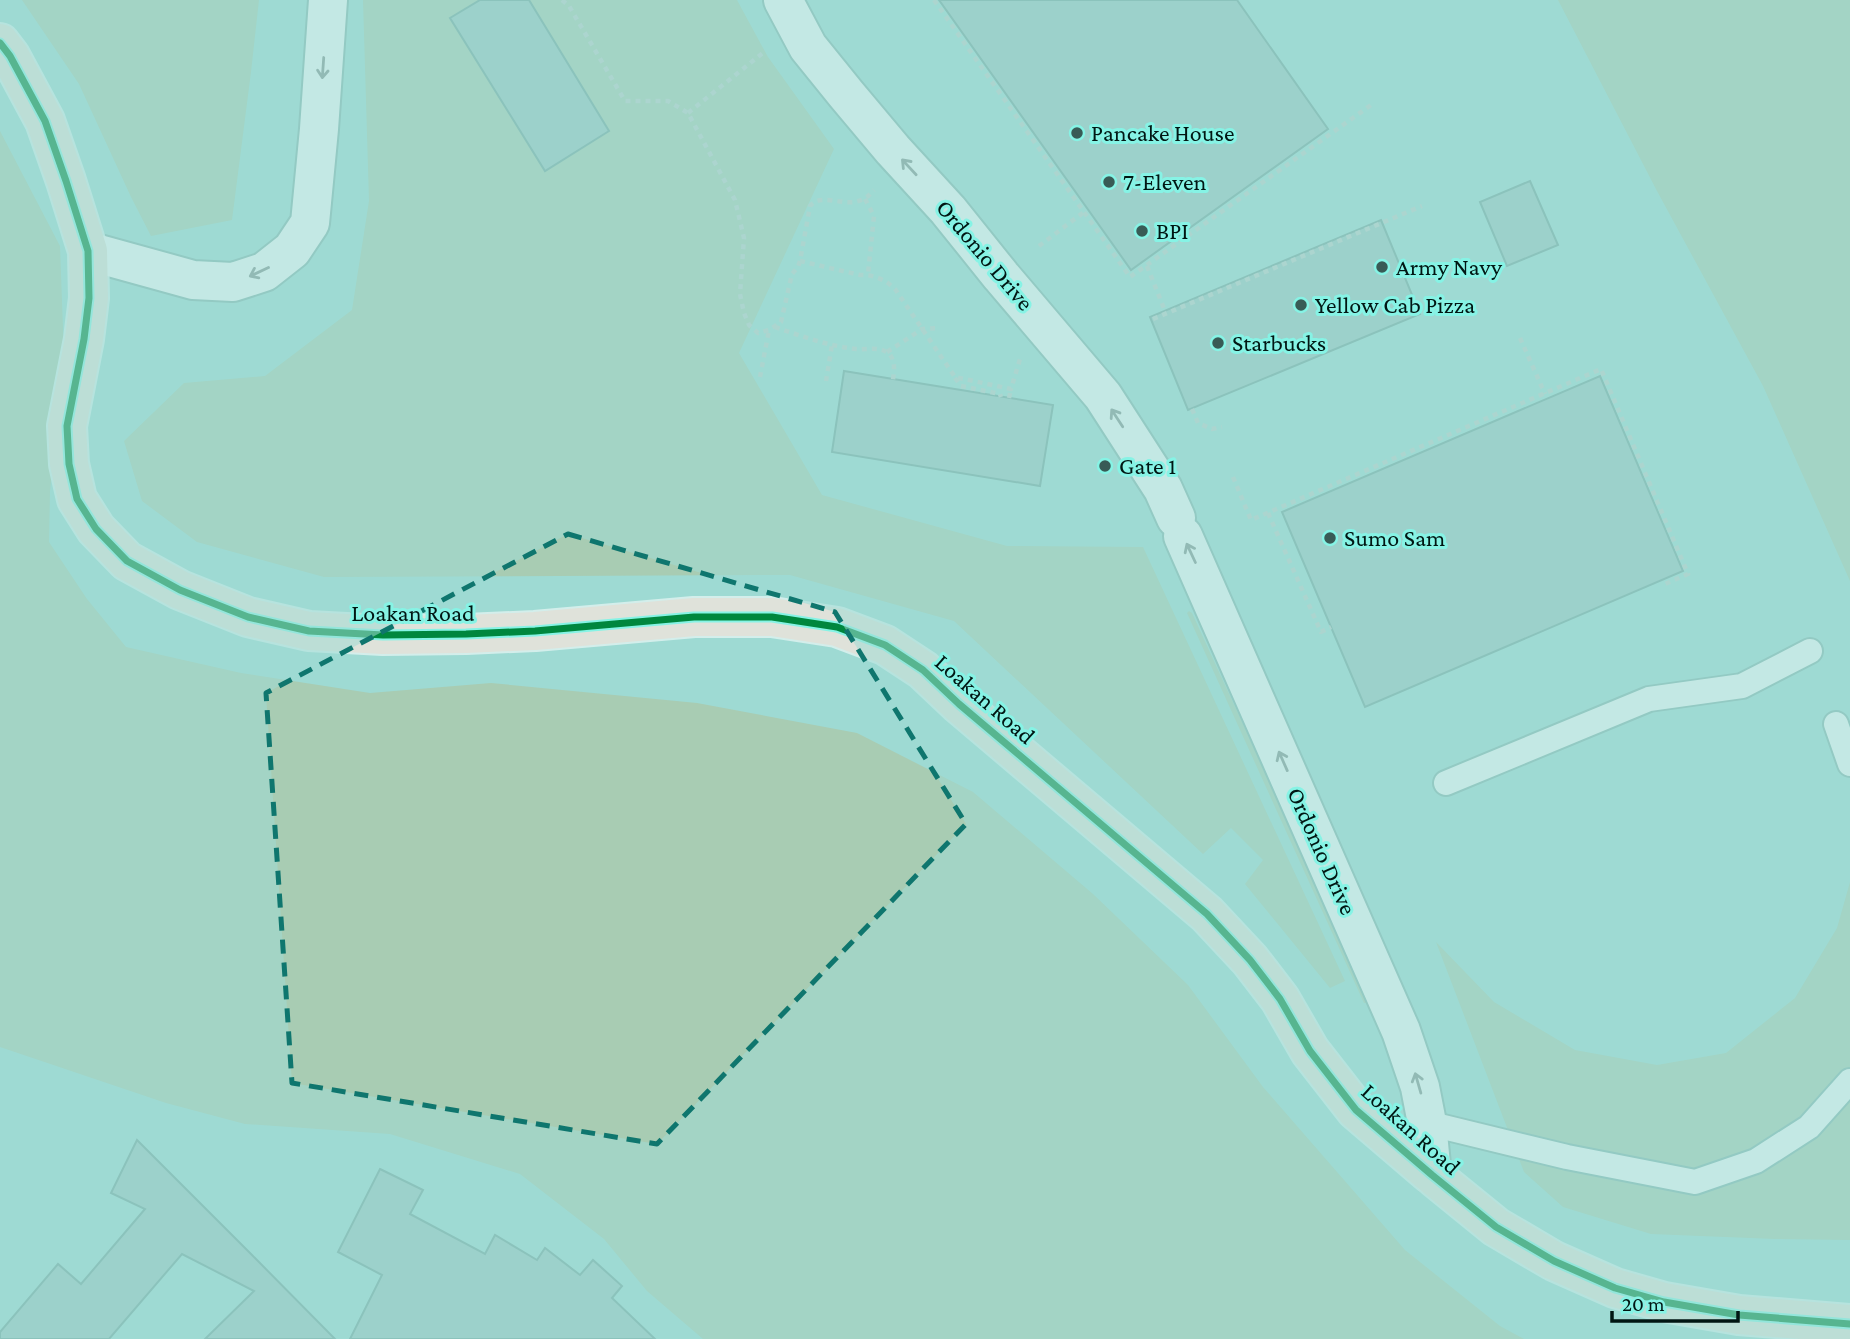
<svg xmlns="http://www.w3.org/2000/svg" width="1850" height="1339" font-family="'Crimson Pro',serif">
	<rect width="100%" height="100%" fill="#9edad3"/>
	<g fill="#a8ccb3">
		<polygon points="22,0 259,0 251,72 232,220 151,236 131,197 79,84"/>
		<polygon points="363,0 737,0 768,57 834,149 739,353 822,495 1007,546 1143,547 1345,981 1330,988 1245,884 1263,860 1231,828 1203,854 954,621 790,575 324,577 197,542 142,501 124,441 184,383 265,376 352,310 369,201"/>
		<polygon points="1558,0 1850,0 1850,581 1763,386 1657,191"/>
		<polygon points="0,131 60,246 64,357 50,491 49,542 87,599 126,647 241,673 370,693 491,683 697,703 857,733 973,792 1093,894 1188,985 1263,1087 1405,1250 1500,1326 1524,1339 703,1339 647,1291 604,1239 520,1174 390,1134 245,1124 166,1103 0,1047"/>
		<polygon points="1189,611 1192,613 1369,999 1369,1003 1364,1003 1187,613"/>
		<polygon points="1850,882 1850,1240 1775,1239 1651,1234 1563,1207 1524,1172 1436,942 1494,1002 1575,1050 1657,1065 1726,1053 1795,998 1837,928"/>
	</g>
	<g fill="#9ac5c0" stroke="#74a6a0" stroke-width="2">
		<polygon points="480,0 529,0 609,131 545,171 450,18"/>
		<polygon points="939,0 1237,0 1328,129 1131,270"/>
		<polygon points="1530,181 1558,245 1507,266 1480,202"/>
		<polygon points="1381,220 1420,314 1188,410 1150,317"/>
		<polygon points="844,371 1053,405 1040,486 832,452"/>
		<polygon points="1600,376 1683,571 1365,707 1282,512"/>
		<polygon points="137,1140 252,1255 335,1339 205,1339 254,1291 182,1254 109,1339 0,1339 0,1332 58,1264 81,1284 145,1209 111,1193"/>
		<polygon points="380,1169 423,1190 410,1214 485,1254 495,1235 537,1260 545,1248 580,1275 593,1260 622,1286 612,1298 655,1339 350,1339 382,1275 338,1252"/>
	</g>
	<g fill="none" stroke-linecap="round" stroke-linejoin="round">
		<defs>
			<g id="service">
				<polyline points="1836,724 1850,764"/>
				<polyline points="1446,783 1649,699 1742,686 1810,651"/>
				<polyline points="1427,1123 1567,1157 1695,1182 1756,1161 1809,1127 1850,1081"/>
			</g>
			<g id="tertiary">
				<polyline points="783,0 808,47 846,94 893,150 948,210 1001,276 1103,396 1163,489 1176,518"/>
				<polyline points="88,251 193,280 233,282 264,272 292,250 310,223 319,129 328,0"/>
				<polyline points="1183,536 1401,1031 1420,1087 1427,1123 1432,1175"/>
			</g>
			<polyline id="primary" points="0,43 10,56 45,121 66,181 88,251 89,298 84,339 67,426 69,464 77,499 96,529 127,561 180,590 248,617 309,631 383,635 466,634 535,631 694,617 772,617 837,627 885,645 923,670 959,704 1207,914 1250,960 1280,999 1310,1051 1356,1110 1432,1175 1496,1227 1554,1261 1615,1288 1664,1302 1739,1315 1850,1324"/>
		</defs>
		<use href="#service" stroke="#85b5b0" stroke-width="28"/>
		<use href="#tertiary" stroke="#85b5b0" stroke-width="42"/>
		<use href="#primary" stroke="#d3eeeb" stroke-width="42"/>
		<g stroke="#bccecb" stroke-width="4.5" stroke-dasharray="5 5" stroke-linecap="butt">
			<path d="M562 0 569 6 625 101H668L688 113 735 200 744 238 740 294 744 313 749 325 758 333 769 330 781 322 792 274 798 267 800 261 810 206C822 191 848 210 865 198 869 196 871 193 874 190"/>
			<polyline points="934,0 1130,277 1371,105"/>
			<polyline points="688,113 764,52"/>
			<polyline points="865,199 874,216 868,274"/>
			<polyline points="1039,246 1084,212"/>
			<path d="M800 261 860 275C873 274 886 280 895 289L955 377 1011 389 1020 359"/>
			<polyline points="1147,266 1165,311"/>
			<polyline points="1153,319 1422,206"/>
			<path d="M775 327C801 336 828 346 856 349 866 350 879 346 888 353 896 359 894 371 893 380"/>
			<polyline points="1520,338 1545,394"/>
			<polyline points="887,352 922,329 940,328"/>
			<polyline points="760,377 769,330"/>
			<polyline points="955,378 961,386 1000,394 1001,397"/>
			<polyline points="826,381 832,345"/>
			<polyline points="1009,398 1011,389"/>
			<polyline points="1192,409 1198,423 1212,429 1222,427"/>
			<polyline points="1233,477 1251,520 1601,369 1688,574 1665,584"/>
			<polyline points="1268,513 1321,632 1331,627"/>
		</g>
		<use href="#service" stroke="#f0f9f8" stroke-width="24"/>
		<use href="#tertiary" stroke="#f0f9f8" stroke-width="38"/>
		<use href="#primary" stroke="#dfe2da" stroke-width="38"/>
		<defs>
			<polyline id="cycleway" points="0,43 10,56 45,121 66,181 88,251 89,298 84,339 67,426 69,464 77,499 96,529 127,561 180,590 248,617 309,631 383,635 466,634 535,631 694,617 772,617 837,627 885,645 923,670 959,704 1207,914 1250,960 1280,999 1310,1051 1356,1110 1432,1175 1496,1227 1554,1261 1615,1288 1664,1302 1739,1315 1850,1324"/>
		</defs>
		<use href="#cycleway" stroke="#86f3e5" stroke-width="11"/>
		<use href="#cycleway" stroke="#00873e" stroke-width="7"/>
	</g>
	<defs><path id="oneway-shaft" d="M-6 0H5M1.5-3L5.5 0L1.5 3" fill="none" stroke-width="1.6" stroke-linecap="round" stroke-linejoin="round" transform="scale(1.75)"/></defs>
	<g stroke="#849391">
		<use href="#oneway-shaft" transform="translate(323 68) rotate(94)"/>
		<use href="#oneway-shaft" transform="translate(909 167) rotate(-133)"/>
		<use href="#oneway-shaft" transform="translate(259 272) rotate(155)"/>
		<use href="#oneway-shaft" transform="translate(1117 418) rotate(-123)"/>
		<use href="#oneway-shaft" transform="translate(1191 553) rotate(-115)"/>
		<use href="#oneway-shaft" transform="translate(1283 761) rotate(-114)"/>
		<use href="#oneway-shaft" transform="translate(1418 1083) rotate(-106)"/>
	</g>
	<path d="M0 0H1850V1339H0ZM568 534 835 612 966 824 657 1144 292 1083 266 693Z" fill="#9edad3" fill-opacity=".55" fill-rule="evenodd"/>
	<path fill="none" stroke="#0f766e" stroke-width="5" stroke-dasharray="14 9" stroke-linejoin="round" d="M568 534 835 612 966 824 657 1144 292 1083 266 693Z"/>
	<g fill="#385b56" stroke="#86f3e5" stroke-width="2.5">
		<circle cx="1077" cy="133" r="7"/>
		<circle cx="1109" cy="182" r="7"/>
		<circle cx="1142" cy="231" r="7"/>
		<circle cx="1382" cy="267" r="7"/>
		<circle cx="1301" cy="305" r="7"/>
		<circle cx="1218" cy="343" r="7"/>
		<circle cx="1105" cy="466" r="7"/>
		<circle cx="1330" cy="538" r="7"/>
	</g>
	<g text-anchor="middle" stroke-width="6" stroke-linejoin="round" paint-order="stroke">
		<g font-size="24" fill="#011613" stroke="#86f3e5" text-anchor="start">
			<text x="1091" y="141">Pancake House</text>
			<text x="1123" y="190">7-Eleven</text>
			<text x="1156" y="239">BPI</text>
			<text x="1396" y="275">Army Navy</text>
			<text x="1315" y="313">Yellow Cab Pizza</text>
			<text x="1232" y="351">Starbucks</text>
			<text x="1119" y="474">Gate 1</text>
			<text x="1344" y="546">Sumo Sam</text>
		</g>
		<g font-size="24" fill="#011613" stroke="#86f3e5">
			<text transform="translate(985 255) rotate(50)" y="8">Ordonio Drive</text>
			<text x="413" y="621">Loakan Road</text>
			<text transform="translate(985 699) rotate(41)" y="8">Loakan Road</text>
			<text transform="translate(1322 851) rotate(66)" y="8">Ordonio Drive</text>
			<text transform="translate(1411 1129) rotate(42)" y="8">Loakan Road</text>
		</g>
	</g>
	<path d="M1612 1311v10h126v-10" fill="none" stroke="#011613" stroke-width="3.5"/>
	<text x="1622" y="1311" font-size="21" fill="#011613" stroke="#86f3e5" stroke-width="5" paint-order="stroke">20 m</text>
</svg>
